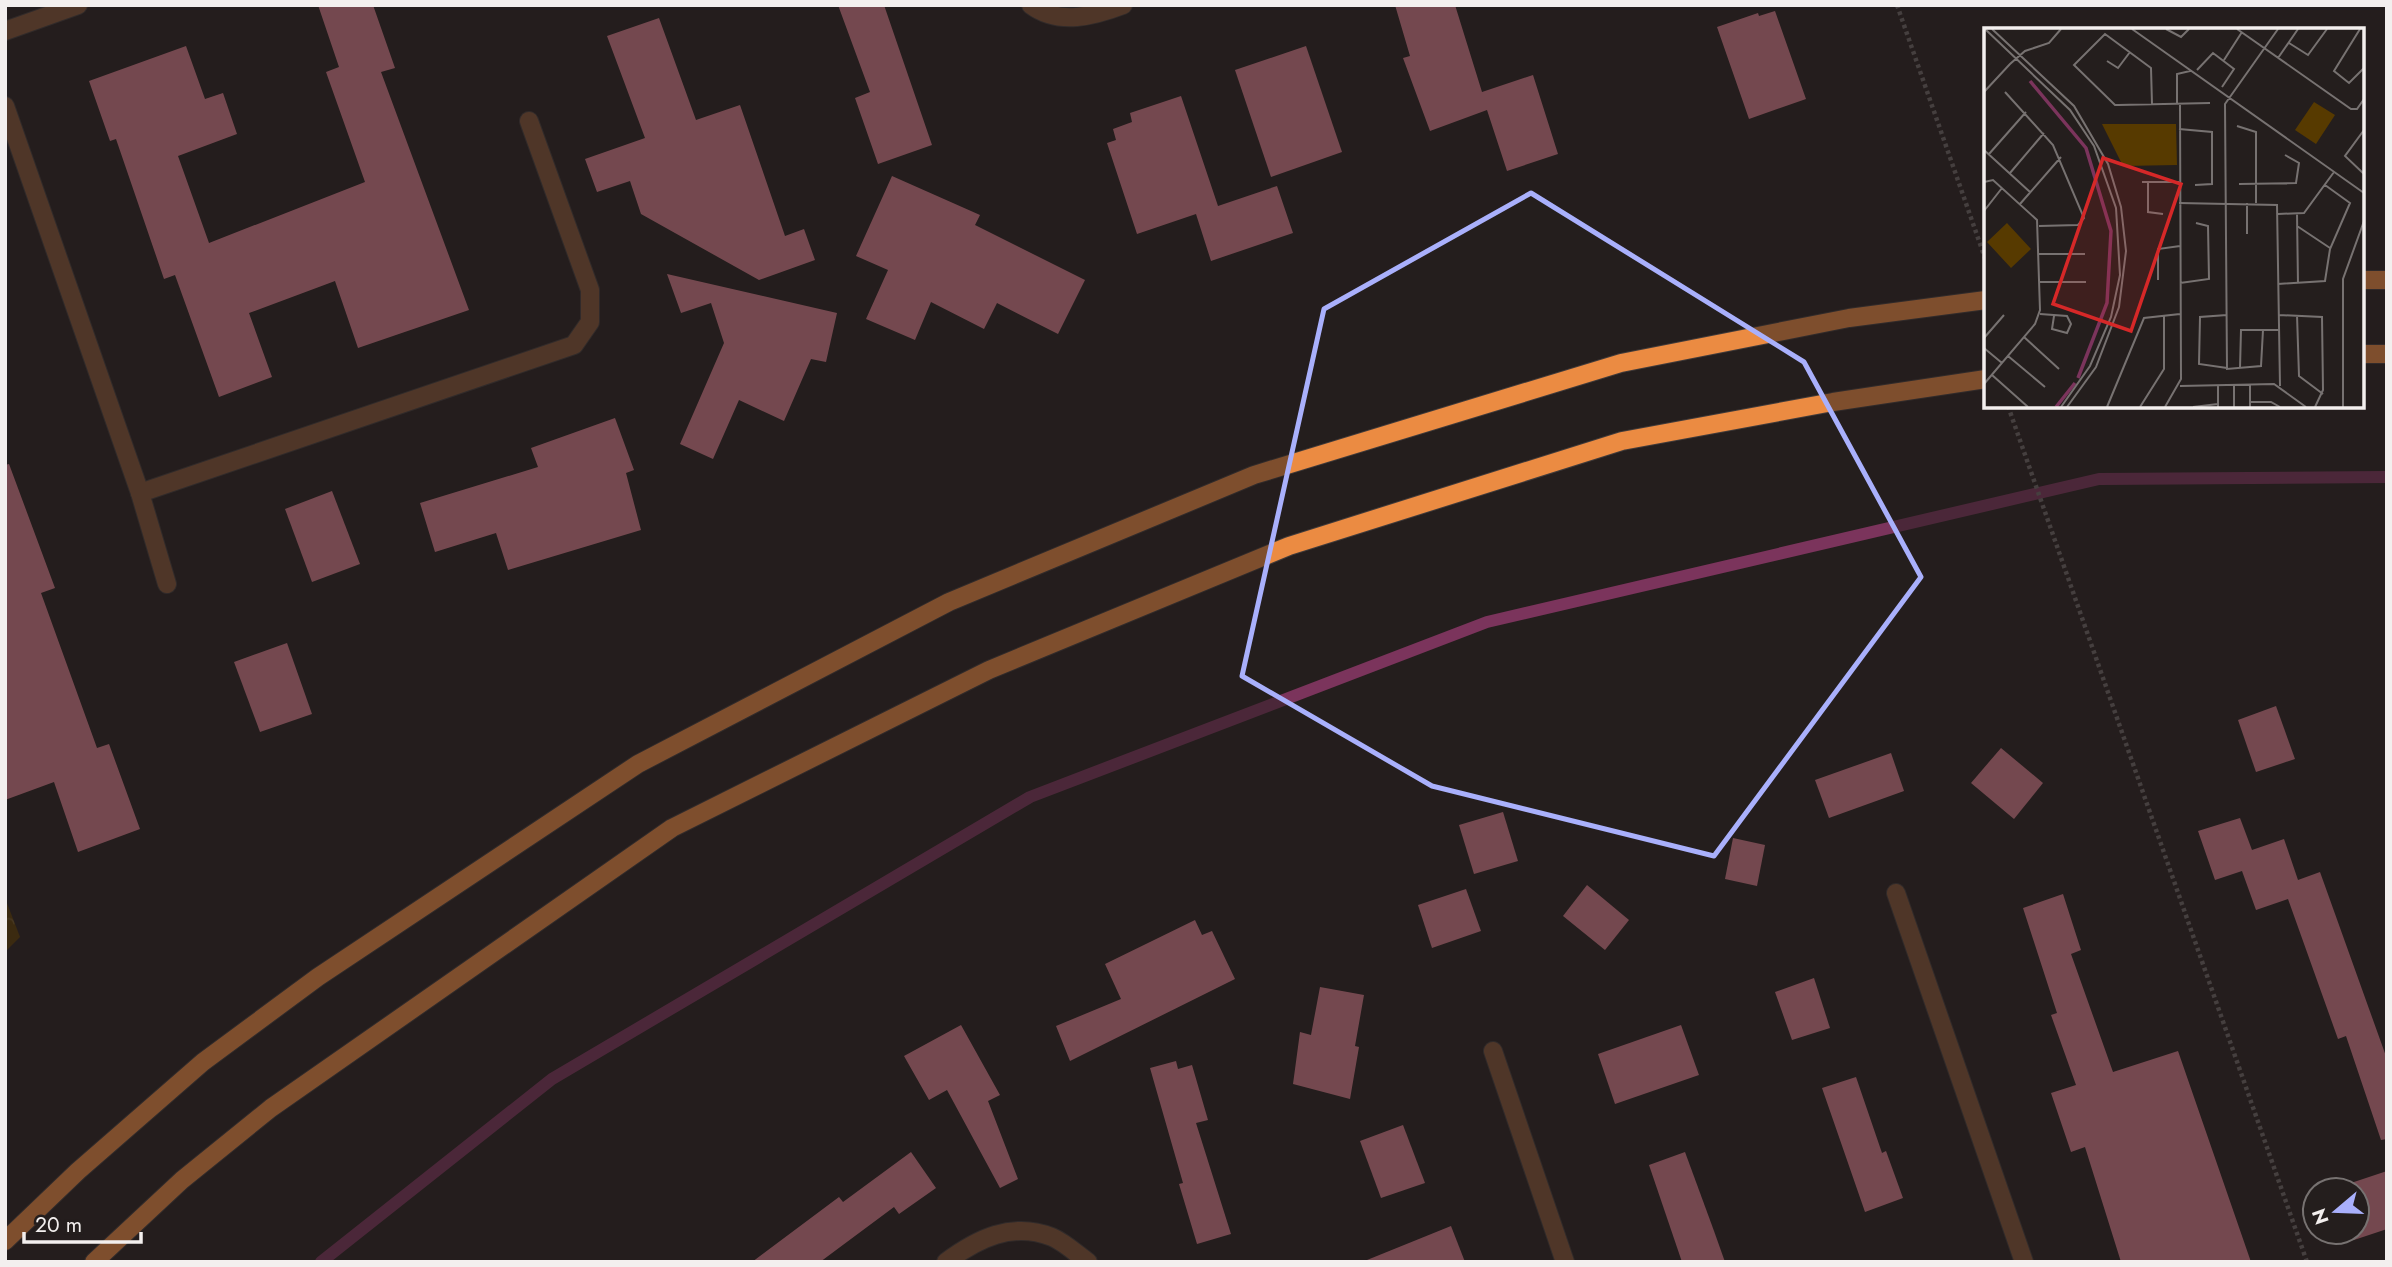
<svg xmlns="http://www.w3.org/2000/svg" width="2392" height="1267" font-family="Jost,sans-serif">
	<defs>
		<pattern id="forest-crowns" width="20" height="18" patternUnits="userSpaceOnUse" patternTransform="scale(1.75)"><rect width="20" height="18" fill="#573a00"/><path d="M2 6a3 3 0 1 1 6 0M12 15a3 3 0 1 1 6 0" fill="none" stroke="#705726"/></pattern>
	</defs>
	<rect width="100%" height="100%" fill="#241e1d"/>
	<polygon fill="url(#forest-crowns)" points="5,898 20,937 5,952"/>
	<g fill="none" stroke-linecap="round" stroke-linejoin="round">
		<polyline stroke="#7b345c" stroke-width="12" points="321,1262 552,1079 1030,797 1487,622 2099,479 2387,477"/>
	</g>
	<g fill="#d67d8c">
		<polygon points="318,5 373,5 395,68 381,72 469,310 358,348 335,281 249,313 272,377 219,397 175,275 164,279 116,139 110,141 89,81 186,46 205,99 223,93 237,134 178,156 209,243 365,182 326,72 339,67"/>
		<polygon points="838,5 884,5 932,145 878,164 855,98 870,92"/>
		<polygon points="1395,5 1455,5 1482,92 1533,75 1558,154 1507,171 1487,110 1430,131 1403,58 1410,56"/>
		<polygon points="1775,11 1806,99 1749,119 1717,27 1758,13 1759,16"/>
		<polygon points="659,18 696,120 740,105 785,236 804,229 815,260 759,280 641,214 630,181 597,192 585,159 645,138 607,36"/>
		<polygon points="1306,46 1342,152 1271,177 1235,70"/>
		<polygon points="1181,96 1218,206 1277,186 1293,233 1211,261 1196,214 1137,234 1107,143 1116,140 1113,129 1132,122 1130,113"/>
		<polygon points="892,176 980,215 975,225 1085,280 1058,334 997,303 984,329 931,302 915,340 866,319 888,270 856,256"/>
		<polygon points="667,274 837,313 826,362 811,359 784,421 739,400 713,459 680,444 724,343 711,303 681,313"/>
		<polygon points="615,418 634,470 626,473 641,530 508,570 496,533 435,552 420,503 538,467 531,448"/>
		<polygon points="9,464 55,588 41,593 97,748 109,744 140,829 78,852 54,782 5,800 5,465"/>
		<polygon points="332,491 360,564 312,582 285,509"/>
		<polygon points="287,643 312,714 260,732 234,662"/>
		<polygon points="2276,706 2295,759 2256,772 2238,720"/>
		<polygon points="2001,748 2043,783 2014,819 1971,783"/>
		<polygon points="1891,753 1904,791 1829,818 1815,780"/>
		<polygon points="1503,812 1518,861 1474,874 1459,825"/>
		<polygon points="2240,818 2252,850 2284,839 2298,880 2320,872 2387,1059 2387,1139 2381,1140 2346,1036 2338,1039 2288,899 2256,910 2242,871 2215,880 2198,831"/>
		<polygon points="1733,838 1765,845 1757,886 1725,879"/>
		<polygon points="1587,885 1629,920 1605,950 1563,916"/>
		<polygon points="1466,889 1481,931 1432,948 1418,905"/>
		<polygon points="2063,894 2081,950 2071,954 2113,1072 2178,1051 2251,1262 2121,1262 2085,1147 2071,1152 2051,1093 2076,1085 2051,1015 2057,1013 2023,908"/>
		<polygon points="1195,920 1202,935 1212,931 1235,979 1070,1061 1056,1026 1121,999 1105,964"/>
		<polygon points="1814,978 1830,1028 1792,1040 1775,992"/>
		<polygon points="1320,987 1364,995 1355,1046 1359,1047 1350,1099 1293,1084 1300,1032 1311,1035"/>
		<polygon points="961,1025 1000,1095 988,1101 1018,1179 1000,1188 947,1090 929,1100 904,1056"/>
		<polygon points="1681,1025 1699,1075 1615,1104 1598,1054"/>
		<polygon points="1176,1061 1178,1069 1192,1065 1208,1120 1196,1123 1231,1234 1197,1244 1179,1184 1183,1183 1150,1068"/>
		<polygon points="1856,1077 1882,1153 1886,1151 1903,1198 1865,1212 1822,1088"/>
		<polygon points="1403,1125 1425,1183 1381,1198 1360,1141"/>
		<polygon points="911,1152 936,1188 899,1214 894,1207 820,1262 752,1262 839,1197 843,1202"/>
		<polygon points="1685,1152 1714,1231 1725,1262 1682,1262 1649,1165"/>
		<polygon points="2387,1171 2387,1229 2354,1240 2351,1232 2357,1232 2357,1190 2336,1188"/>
		<polygon points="1451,1226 1465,1262 1367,1262 1367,1260"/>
	</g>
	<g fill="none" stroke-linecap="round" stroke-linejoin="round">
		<defs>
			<g id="minor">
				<path d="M1031 5C1059 26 1094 16 1123 5"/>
				<polyline points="5,31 78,5"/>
				<polyline points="5,106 140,493 167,584"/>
				<polyline points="140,493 574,345 590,322 590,290 529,121"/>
				<polyline points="1896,893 2024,1262"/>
				<polyline points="1493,1051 1565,1262"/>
				<path d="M946 1262C977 1239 1012 1221 1052 1237 1064 1242 1077 1254 1088 1262"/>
			</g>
			<g id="major">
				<polyline points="2362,280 2387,280"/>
				<polyline points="2362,354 2387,354"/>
				<polyline points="5,1241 78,1171 203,1062 318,977 638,764 949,602 1254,475 1621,363 1849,318 1986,300"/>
				<polyline points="94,1262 182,1180 271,1108 672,828 989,670 1289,546 1622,441 1833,402 1986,379"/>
			</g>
		</defs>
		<use href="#minor" stroke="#413b3a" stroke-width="20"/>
		<use href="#major" stroke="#413b3a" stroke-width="20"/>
		<g stroke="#6e6968" stroke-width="4.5" stroke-dasharray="3.5 3.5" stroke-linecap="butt">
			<polyline points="1897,5 1986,261"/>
			<polyline points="2008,406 2307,1262"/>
		</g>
		<use href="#minor" stroke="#845636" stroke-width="18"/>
		<use href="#major" stroke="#eb8b42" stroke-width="18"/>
	</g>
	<path d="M0 0H2392V1267H0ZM1531 193 1804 362 1921 577 1714 856 1432 786 1242 676 1324 309Z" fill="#241e1d" fill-opacity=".55" fill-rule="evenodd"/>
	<path fill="none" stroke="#a9b0fc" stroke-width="5" stroke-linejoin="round" d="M1531 193 1804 362 1921 577 1714 856 1432 786 1242 676 1324 309Z"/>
	<g transform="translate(1984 28)">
		<rect width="380" height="380" fill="#241e1d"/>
		<path d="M118 96H192L193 137 139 138Z" fill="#573a00"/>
		<path d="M330 74 351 87 332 116 311 102ZM23 195 47 221 27 240 3 214Z" fill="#573a00"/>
		<path fill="none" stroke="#7b345c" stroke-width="3.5" d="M46 53 102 120 127 203 123 275 94 350M72 379 91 355"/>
		<path fill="none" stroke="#777271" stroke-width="2" d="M1 1 86 82 110 118 132 180 136 247 127 289 106 338 77 379M8 1 90 78 124 136 137 179 142 223 135 279 112 339 83 379M148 1 380 165M182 1 197 9 205 1M253 1 367 81H373L380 71M376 1 350 43 365 55 380 40M305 15 324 27 343 1M294 30 314 1M240 32 258 4M123 33 134 40 146 24M213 42 229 25 250 41 238 59M0 64 26 36 41 23 65 15 77 1M21 64 69 117 100 190 94 197 55 198M168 76 167 40 121 6 90 37 131 77H134L226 75M193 76V46L206 43M253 98 272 104V175M195 101 228 104V156L211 157M380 102 361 128 380 146M0 122 46 164M5 126 42 84M26 145 60 105M0 154 9 152 53 192 56 282 51 296 0 356M158 154H195M164 155V184L179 186M255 156 312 155 315 135 301 127M195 175 293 177 296 358M36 176 77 129M0 183 18 160M294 186 320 185 350 144M313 186 314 256M313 198 346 220M263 206V175M55 226H101M174 252V221L196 218M56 254H102M196 255 225 251 224 198 212 195M294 256 341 253 346 221 366 175 341 157M56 286 83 288 87 296 83 305 68 301 70 288M243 287 216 289 215 336 243 340M295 287 338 289 339 362 331 379M313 287 315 348 339 366M380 287V338M279 302 277 338 243 341 241 76 294 1M40 309 75 341M0 310 20 287M0 320 18 335M24 328 61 359M256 340 257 302H295M8 347 44 379M234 357V379M250 357V379M266 357V379M196 358 290 356 322 379M266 374H287L296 379M123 379 160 290 196 286M156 379 180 341V287M181 379 197 351 196 76M209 379 234 376M359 379V251L380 193"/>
		<path fill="#d62828" fill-opacity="0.15" stroke="#d62828" stroke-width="3.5" d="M119 130 197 156 147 303 69 276Z"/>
		<rect width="380" height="380" fill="none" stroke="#f3efee" stroke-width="3.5"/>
	</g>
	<rect width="2392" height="1267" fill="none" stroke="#f3efee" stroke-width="14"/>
	<g transform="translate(2336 1211) rotate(251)"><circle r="33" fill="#241e1d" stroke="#777271" stroke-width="2"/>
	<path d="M0-5L12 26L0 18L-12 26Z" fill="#a9b0fc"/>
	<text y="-10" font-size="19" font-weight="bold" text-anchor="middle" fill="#f3efee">N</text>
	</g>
	<path d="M24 1232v10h117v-10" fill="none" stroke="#f3efee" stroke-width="3.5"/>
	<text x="35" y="1232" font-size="21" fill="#f3efee" stroke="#241e1d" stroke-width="5" paint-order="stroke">20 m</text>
</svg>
